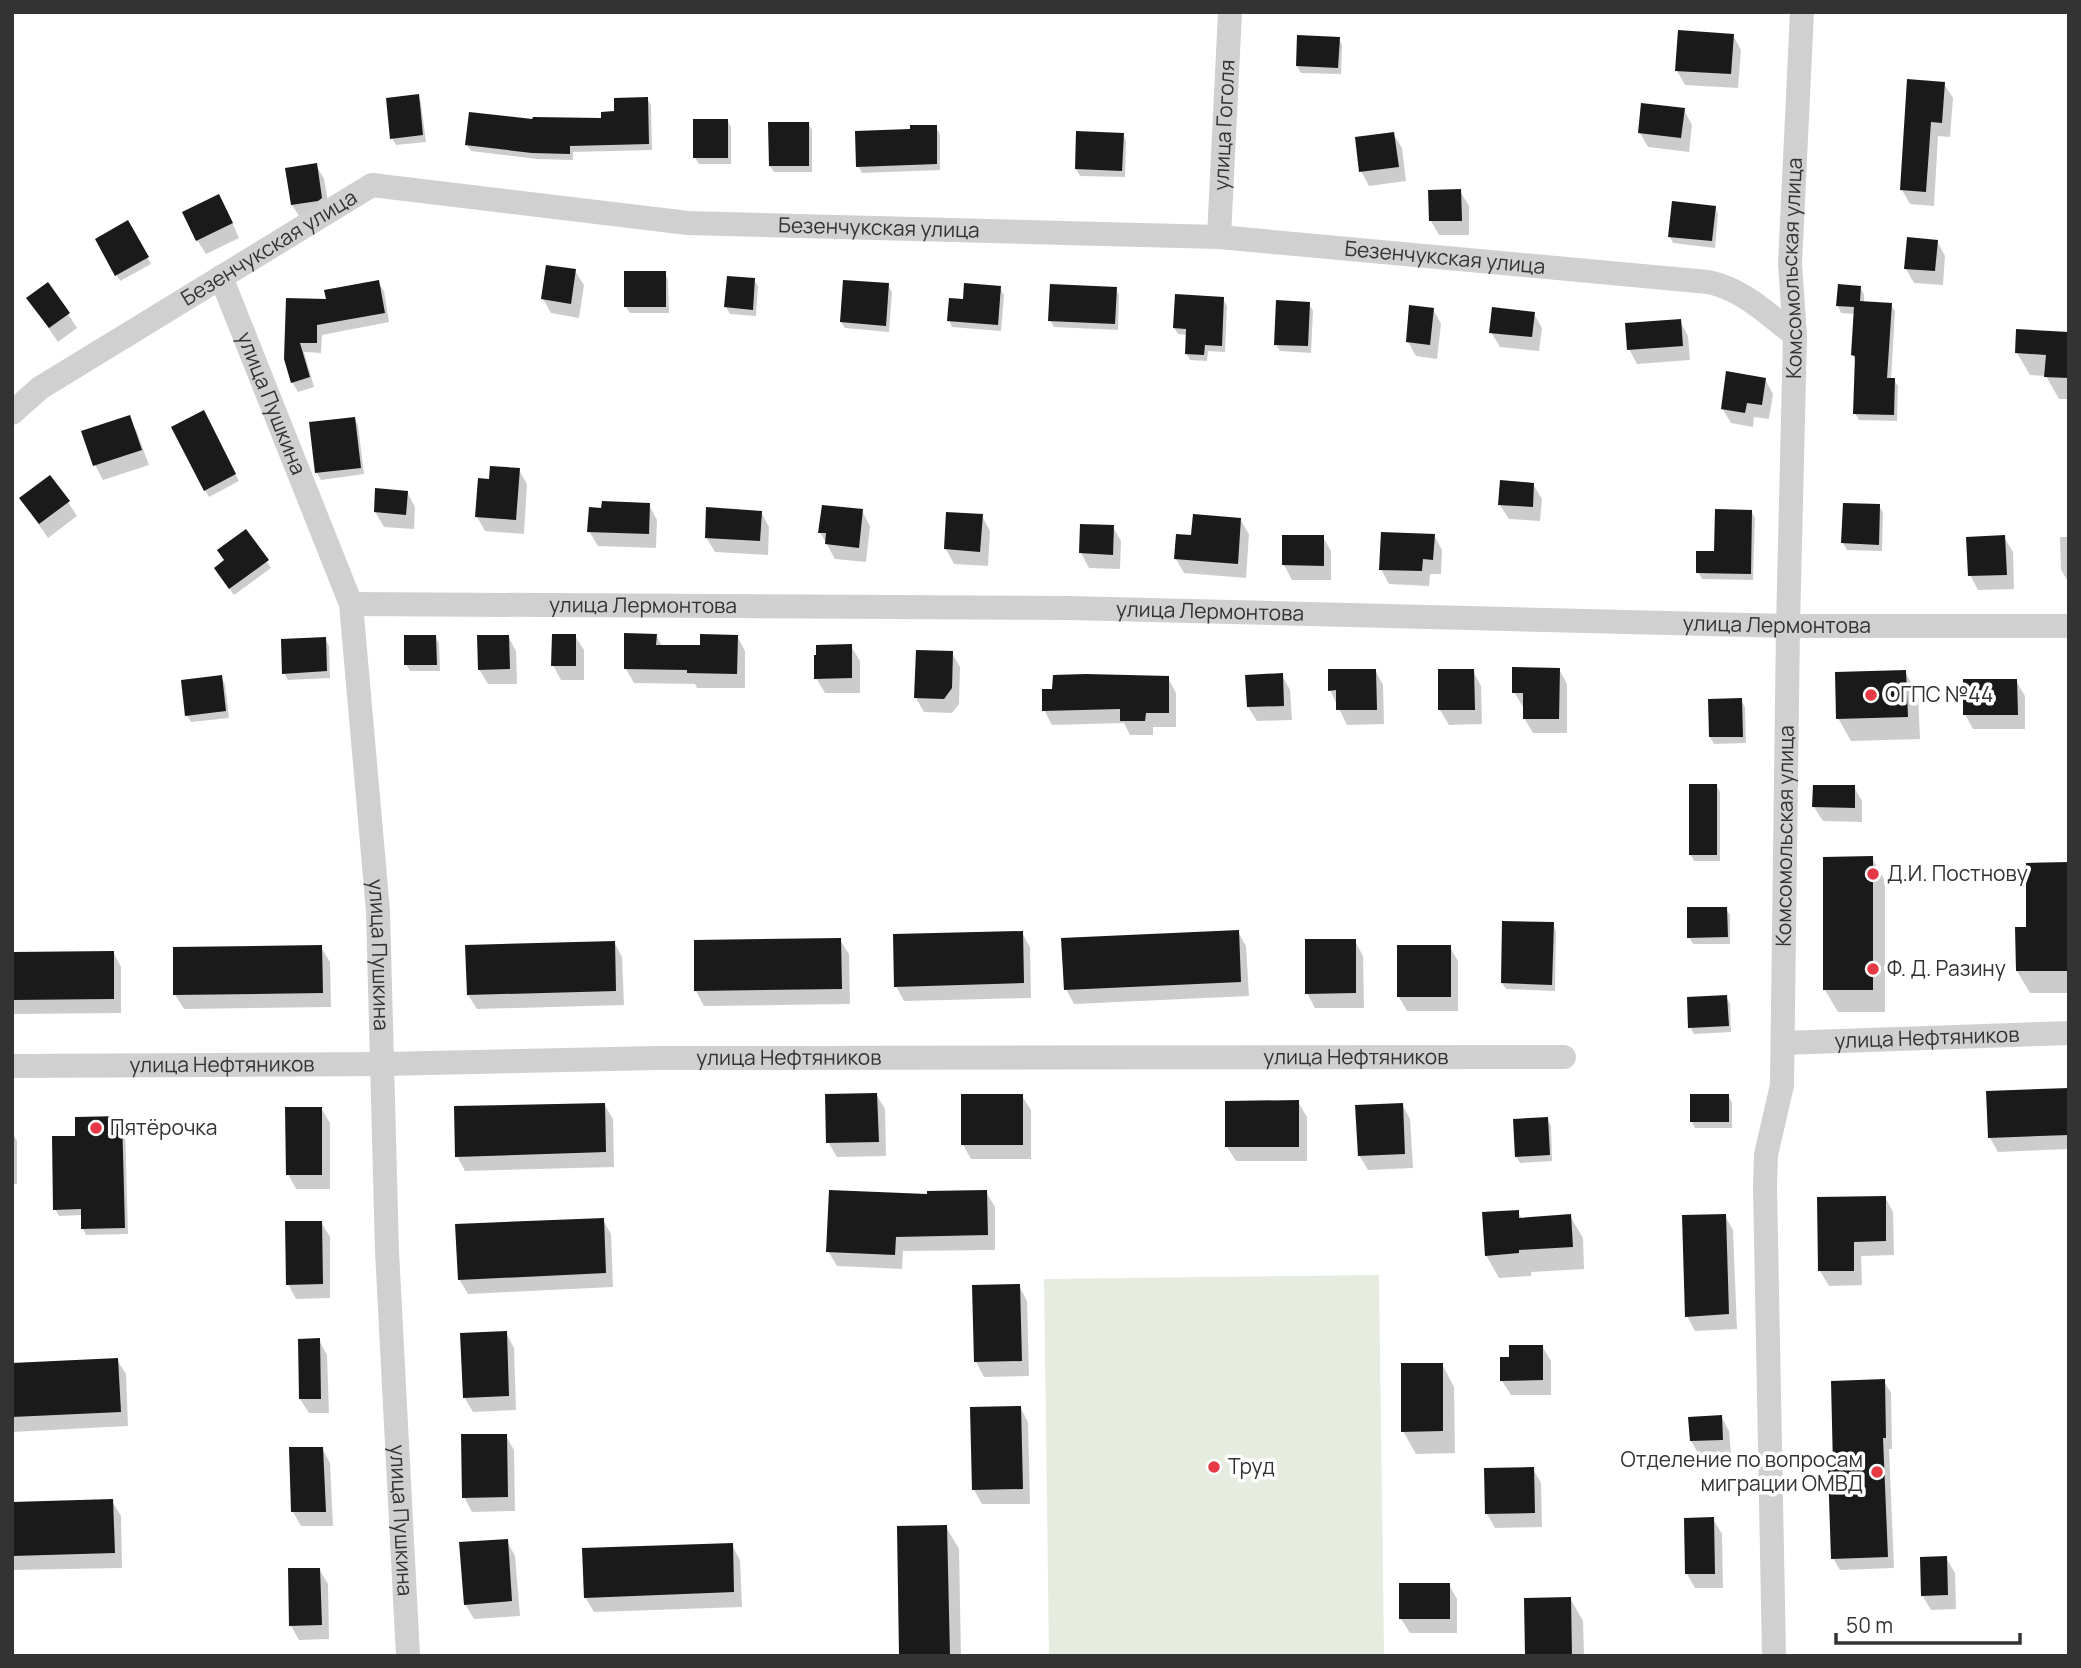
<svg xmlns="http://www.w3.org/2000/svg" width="2081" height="1668" font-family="Manrope,sans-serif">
	<rect width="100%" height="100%" fill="#fff"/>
	<polygon fill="#e6ecdf" points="1379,1275 1384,1656 1049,1656 1044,1279"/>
	<g fill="#0003">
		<polygon points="1733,35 1741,50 1738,88 1685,85 1677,71"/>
		<polygon points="1339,39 1342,45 1341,74 1301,73 1297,66"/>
		<polygon points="1944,84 1953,98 1950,137 1938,136 1934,206 1910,204 1902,190"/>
		<polygon points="418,96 421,103 426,142 396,145 392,138"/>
		<polygon points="647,99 651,105 652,150 573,152 573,160 537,159 471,151 467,145 534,121 603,120"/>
		<polygon points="1684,110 1692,125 1689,152 1648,147 1640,133"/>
		<polygon points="727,120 731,127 731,164 699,164 695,158"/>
		<polygon points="808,123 812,130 812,172 774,172 770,166"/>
		<polygon points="936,127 940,134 940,170 862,173 858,166 912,131"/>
		<polygon points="1393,133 1402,148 1406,181 1369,186 1361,171"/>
		<polygon points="1123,134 1126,141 1125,177 1080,176 1076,169"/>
		<polygon points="316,165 324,179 330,213 301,219 292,205"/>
		<polygon points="1460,191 1469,206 1469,235 1439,235 1431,221"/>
		<polygon points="1715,207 1718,214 1715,248 1673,243 1670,237"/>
		<polygon points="227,211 239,238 206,254 197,240"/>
		<polygon points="128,222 151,264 120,281 97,240"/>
		<polygon points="1937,241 1945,256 1943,285 1914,283 1906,269"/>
		<polygon points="575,271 584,285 579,318 551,313 543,299"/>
		<polygon points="665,273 668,280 669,313 630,313 626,307"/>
		<polygon points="754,280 758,286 756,316 730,314 726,307"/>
		<polygon points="378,282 384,291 389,322 322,335 321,353 304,352 314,387 298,392 292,382 286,359 328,301"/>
		<polygon points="888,285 892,292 889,332 845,328 841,322"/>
		<polygon points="1860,287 1864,294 1864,303 1891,305 1895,311 1891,380 1894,380 1898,386 1897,421 1859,420 1855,413 1856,361 1852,355 1855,314 1841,313 1838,306"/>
		<polygon points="1000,288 1004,295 1001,331 952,327 949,320 964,301"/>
		<polygon points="1116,289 1119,295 1118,330 1054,327 1050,320"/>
		<polygon points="28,298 68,314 77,328 58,342"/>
		<polygon points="1223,299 1227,306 1225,352 1208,351 1207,361 1190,360 1186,353 1187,335 1178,334 1174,328"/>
		<polygon points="1309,304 1313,311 1311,353 1280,351 1276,344"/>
		<polygon points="1433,309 1441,324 1437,359 1416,356 1408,342"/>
		<polygon points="1534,314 1542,328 1539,351 1500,347 1491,332"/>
		<polygon points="1680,321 1688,336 1690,360 1637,364 1629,349"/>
		<polygon points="2069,334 2069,399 2059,399 2046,376 2030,375 2017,353"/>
		<polygon points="1765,379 1773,394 1769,419 1754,417 1753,427 1731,423 1722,408"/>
		<polygon points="203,413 239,481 209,497 205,490"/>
		<polygon points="129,417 137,432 149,465 103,480 95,465"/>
		<polygon points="354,418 358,425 364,474 321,480 317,473 311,424"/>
		<polygon points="519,470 527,484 524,534 485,531 477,517 490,480"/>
		<polygon points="1533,484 1542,499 1540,521 1509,519 1500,505"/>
		<polygon points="407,492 415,507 414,529 384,527 375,512"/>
		<polygon points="21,499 68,502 77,516 48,538"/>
		<polygon points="649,505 657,520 656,548 598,546 589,531 603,510"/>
		<polygon points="1879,506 1883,512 1882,551 1847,550 1843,543"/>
		<polygon points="862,511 870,526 866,562 835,559 820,532"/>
		<polygon points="1751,511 1755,518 1753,580 1702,579 1698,572"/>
		<polygon points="761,512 769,527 768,555 715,552 706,537"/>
		<polygon points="982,516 990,531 988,566 954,564 946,549"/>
		<polygon points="1240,519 1249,534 1246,578 1184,573 1176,559 1193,537"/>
		<polygon points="1113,527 1121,541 1120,569 1089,568 1081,553"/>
		<polygon points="246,531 271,568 234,595 220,575"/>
		<polygon points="1434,535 1442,550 1441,574 1430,574 1429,586 1389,584 1381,569"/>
		<polygon points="1323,537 1331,551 1331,580 1292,580 1284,565"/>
		<polygon points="2004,537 2013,552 2014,589 1978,590 1970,575"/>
		<polygon points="2060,537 2069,537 2069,583 2061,570"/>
		<polygon points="656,635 662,646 701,646 737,636 745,651 745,688 697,688 695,684 634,683 626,669"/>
		<polygon points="508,636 516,651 517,684 488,684 479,669"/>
		<polygon points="575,636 584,650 584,680 561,680 553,665"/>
		<polygon points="435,637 439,643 440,671 410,671 406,664"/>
		<polygon points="325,639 329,646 330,678 288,680 284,673"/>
		<polygon points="851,646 860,661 860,693 825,693 816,678"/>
		<polygon points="952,653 960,667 959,704 952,713 924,712 916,698"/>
		<polygon points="1559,669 1567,684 1567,733 1533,733 1524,718 1525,707 1523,707 1514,692"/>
		<polygon points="1375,670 1383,685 1384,724 1347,725 1330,690"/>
		<polygon points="1473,671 1481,686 1482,724 1449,725 1440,710"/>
		<polygon points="1905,672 1918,695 1920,739 1851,741 1838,718"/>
		<polygon points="1282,675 1290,690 1292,720 1257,721 1248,707"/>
		<polygon points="221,677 225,684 229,718 191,722 187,715"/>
		<polygon points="1168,678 1176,693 1176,727 1153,727 1153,735 1130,735 1124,723 1052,725 1044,710"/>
		<polygon points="2016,681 2025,696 2025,729 1973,729 1965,714"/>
		<polygon points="1741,700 1745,707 1746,743 1714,744 1710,737"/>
		<polygon points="1716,785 1720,792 1720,861 1694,861 1691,855"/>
		<polygon points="1854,787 1862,801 1862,822 1823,821 1814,807"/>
		<polygon points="1872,858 1885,881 1885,1012 1838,1012 1825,990"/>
		<polygon points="2069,864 2069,993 2030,993 2017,971 2028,928"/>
		<polygon points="1726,909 1730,915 1730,944 1693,944 1689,937"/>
		<polygon points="1553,924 1556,931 1555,991 1506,989 1502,983"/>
		<polygon points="1238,932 1246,946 1249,996 1074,1004 1066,989"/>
		<polygon points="1022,933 1030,947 1031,998 904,1001 896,986"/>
		<polygon points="840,940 849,954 850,1004 704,1006 696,991"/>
		<polygon points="1355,941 1363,956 1364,1008 1315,1008 1307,993"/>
		<polygon points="614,942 622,957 624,1005 477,1009 468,995"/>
		<polygon points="321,947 330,962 331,1007 184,1009 175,995"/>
		<polygon points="1450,947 1458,961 1458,1011 1407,1011 1399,997"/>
		<polygon points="113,952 121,967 121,1013 12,1014 12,953"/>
		<polygon points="1726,997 1730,1004 1731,1032 1694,1034 1690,1027"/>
		<polygon points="2069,1090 2069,1149 1998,1152 1990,1138"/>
		<polygon points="876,1094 885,1109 886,1156 837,1157 828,1142"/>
		<polygon points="1022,1096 1031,1110 1031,1159 971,1159 963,1145"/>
		<polygon points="1728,1096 1732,1102 1732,1128 1695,1128 1691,1121"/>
		<polygon points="1298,1102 1307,1117 1307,1161 1236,1161 1227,1147"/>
		<polygon points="604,1104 613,1119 614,1167 465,1171 457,1156"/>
		<polygon points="1402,1104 1410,1119 1413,1168 1368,1170 1359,1155"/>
		<polygon points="321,1108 330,1123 330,1189 296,1189 288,1174"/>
		<polygon points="121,1117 125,1124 128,1234 86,1235 83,1229 82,1215 59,1216 55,1209 77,1137"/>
		<polygon points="1547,1119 1551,1126 1552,1161 1520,1163 1516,1156"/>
		<polygon points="12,1132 17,1141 17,1184 12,1184"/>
		<polygon points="986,1192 995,1207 995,1250 903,1251 902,1269 837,1266 828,1251 929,1196"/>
		<polygon points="1885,1197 1893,1212 1894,1255 1861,1256 1862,1285 1829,1286 1820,1271"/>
		<polygon points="1518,1212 1522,1219 1570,1216 1583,1238 1584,1269 1531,1272 1531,1276 1499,1278 1486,1255"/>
		<polygon points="1725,1216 1733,1230 1737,1329 1695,1331 1687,1316"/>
		<polygon points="603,1220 611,1234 613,1287 468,1294 459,1279"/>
		<polygon points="321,1222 330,1237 330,1298 296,1299 288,1284"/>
		<polygon points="1019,1286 1027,1301 1029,1376 984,1377 976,1362 974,1287"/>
		<polygon points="506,1333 514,1348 516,1410 473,1412 464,1397"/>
		<polygon points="319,1340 327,1355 329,1413 309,1413 300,1399"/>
		<polygon points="1542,1346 1551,1361 1551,1395 1511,1395 1502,1381 1510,1359"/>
		<polygon points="117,1360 126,1374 128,1426 12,1432 12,1365"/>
		<polygon points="1442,1364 1454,1387 1455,1453 1416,1454 1403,1431"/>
		<polygon points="1884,1381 1891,1393 1892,1449 1889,1449 1894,1568 1840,1570 1833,1558 1834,1469"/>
		<polygon points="1020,1407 1028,1422 1030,1504 982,1504 974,1490"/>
		<polygon points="1721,1416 1729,1431 1731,1454 1700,1456 1691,1441"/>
		<polygon points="506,1436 514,1450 515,1511 472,1512 464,1497"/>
		<polygon points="322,1448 330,1463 333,1526 301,1526 293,1512"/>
		<polygon points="1533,1469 1541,1483 1542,1527 1495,1528 1487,1514"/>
		<polygon points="112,1501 121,1516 122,1568 12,1570 12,1504"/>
		<polygon points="1713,1519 1722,1534 1723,1588 1695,1588 1687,1574"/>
		<polygon points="946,1527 959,1549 961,1656 901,1656"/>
		<polygon points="507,1541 515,1556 520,1616 474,1619 465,1604"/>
		<polygon points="732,1545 740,1560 742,1607 594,1612 585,1597"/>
		<polygon points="1946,1558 1955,1573 1956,1609 1931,1610 1922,1595"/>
		<polygon points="319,1569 328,1584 329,1639 299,1640 291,1626"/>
		<polygon points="1449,1585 1457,1599 1457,1633 1410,1633 1401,1619"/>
		<polygon points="1570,1598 1583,1621 1584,1656 1527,1656"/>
	</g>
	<g fill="#1a1a1a">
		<polygon points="1678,30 1734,34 1731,74 1675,71"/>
		<polygon points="1297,35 1340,37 1338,68 1296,66"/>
		<polygon points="1907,79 1945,82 1942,123 1931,122 1926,192 1900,190"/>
		<polygon points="419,94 423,135 390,139 386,98"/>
		<polygon points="648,97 649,144 570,146 570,154 532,153 465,145 469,112 532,119 533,117 601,118 601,112 614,111 614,98"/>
		<polygon points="1641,103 1685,108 1681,138 1638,133"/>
		<rect x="693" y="119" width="35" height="39"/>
		<polygon points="768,122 809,122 809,166 769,166"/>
		<polygon points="910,125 937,125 937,164 856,167 855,131 910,129"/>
		<polygon points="1076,131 1124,133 1122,171 1075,169"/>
		<polygon points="1394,132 1399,167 1359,172 1355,137"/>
		<polygon points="317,163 322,198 318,201 291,205 285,168"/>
		<polygon points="1461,189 1462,221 1429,221 1428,190"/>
		<polygon points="219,194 233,223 196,241 182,212"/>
		<polygon points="1672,201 1716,206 1712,241 1668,237"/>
		<polygon points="128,220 149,257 115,276 95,239"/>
		<polygon points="1907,237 1938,240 1935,271 1904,269"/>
		<polygon points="546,265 576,269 571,304 541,299"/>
		<rect x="624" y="271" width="42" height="36"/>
		<polygon points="727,276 755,278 753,310 724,307"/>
		<polygon points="379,280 385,313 317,325 317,343 300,343 310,377 291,383 284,359 286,298 326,299 324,290"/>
		<polygon points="843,280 889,283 886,326 840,322"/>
		<polygon points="48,282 70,313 49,328 26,298"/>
		<polygon points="964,283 1001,286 998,325 947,321 949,298 963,299"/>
		<polygon points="1050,284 1117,287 1115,324 1048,321"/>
		<polygon points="1838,284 1861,286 1860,301 1892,303 1887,378 1895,378 1894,415 1853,414 1855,356 1851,355 1854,307 1836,306"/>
		<polygon points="1175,294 1224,297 1222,346 1205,345 1204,355 1185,354 1186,329 1173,328"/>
		<polygon points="1276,300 1310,302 1308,346 1274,345"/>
		<polygon points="1409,305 1434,308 1430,345 1406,342"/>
		<polygon points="1492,307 1535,312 1532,337 1489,333"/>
		<polygon points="1681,319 1683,346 1627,350 1625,323"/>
		<polygon points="2016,329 2069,332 2069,378 2044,377 2046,355 2015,353"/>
		<polygon points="1726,371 1766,378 1762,405 1747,403 1745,413 1721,409"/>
		<polygon points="204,410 236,474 204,491 171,427"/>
		<polygon points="130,415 142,450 93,466 81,431"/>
		<polygon points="355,417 361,468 315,473 309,422"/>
		<polygon points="490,466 520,468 516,520 475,517 478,478 489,479"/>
		<polygon points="50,475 70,501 39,524 19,498"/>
		<polygon points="1500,480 1534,483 1533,507 1498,505"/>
		<polygon points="375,488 408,491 406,515 374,512"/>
		<polygon points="602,501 650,503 649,534 587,532 589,507 601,508"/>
		<polygon points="1843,503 1880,504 1879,545 1841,543"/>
		<polygon points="822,505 863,509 859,548 825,544 826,533 818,533"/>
		<polygon points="706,507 762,511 760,541 705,538"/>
		<polygon points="1715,509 1752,510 1751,574 1696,573 1696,551 1714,551"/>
		<polygon points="946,512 983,514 980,552 944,549"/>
		<polygon points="1193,514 1241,518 1238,564 1174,559 1176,534 1191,535"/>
		<polygon points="1080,524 1114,525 1113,555 1079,553"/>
		<polygon points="246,529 269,560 229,589 214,568 224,560 217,550"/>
		<polygon points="1381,532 1435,534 1433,560 1423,559 1422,571 1379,570"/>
		<polygon points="1282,535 1324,535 1324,566 1282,565"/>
		<polygon points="2005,535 2007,575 1968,576 1966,537"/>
		<polygon points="624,633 657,634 656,645 700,645 700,634 738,635 737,674 687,673 687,670 624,669"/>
		<polygon points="552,634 576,634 576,666 551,666"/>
		<polygon points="404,635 436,635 437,665 404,665"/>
		<polygon points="477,635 509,635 510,669 478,670"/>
		<polygon points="326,637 327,671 282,674 281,639"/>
		<polygon points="852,644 852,678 814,679 814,655 816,655 816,645"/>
		<polygon points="916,650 953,651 952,688 944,699 914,698"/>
		<polygon points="1512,667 1560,668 1559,719 1523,719 1523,693 1512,693"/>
		<polygon points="1328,669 1376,669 1377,710 1336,710 1336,690 1328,691"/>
		<polygon points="1438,669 1474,669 1475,710 1438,710"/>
		<polygon points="1906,670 1908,717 1836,719 1835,672"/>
		<polygon points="1283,673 1284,706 1247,707 1245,675"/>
		<polygon points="1086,674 1169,676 1169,713 1146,713 1145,721 1120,721 1120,709 1042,711 1042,689 1052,689 1053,675"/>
		<polygon points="222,675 226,711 185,716 181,680"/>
		<polygon points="1963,679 2017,679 2018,715 1963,715"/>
		<polygon points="1742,698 1743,737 1709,737 1708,699"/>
		<rect x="1689" y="784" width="28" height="71"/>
		<polygon points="1813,785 1855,785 1855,808 1812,807"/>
		<polygon points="1873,856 1873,990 1823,990 1823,857"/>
		<polygon points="2069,862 2069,971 2016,971 2015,927 2026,927 2026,863"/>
		<polygon points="1687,907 1727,907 1728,937 1687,938"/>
		<polygon points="1502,921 1554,922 1552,985 1501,983"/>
		<polygon points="1239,930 1241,982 1064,990 1061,938"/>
		<polygon points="1023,931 1024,983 894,987 893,934"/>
		<polygon points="841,938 842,989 694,991 694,940"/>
		<polygon points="1305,939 1356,939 1356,993 1305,994"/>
		<polygon points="615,941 616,991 467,995 465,945"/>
		<polygon points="322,945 323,993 173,995 173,947"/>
		<rect x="1397" y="945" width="54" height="52"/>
		<polygon points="114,951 114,999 12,1000 12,952"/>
		<polygon points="1727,995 1729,1026 1688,1028 1687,997"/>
		<polygon points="2069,1088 2069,1135 1988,1138 1986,1091"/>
		<polygon points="877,1093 879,1142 826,1143 825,1094"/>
		<rect x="961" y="1094" width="62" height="51"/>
		<rect x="1690" y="1094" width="39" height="28"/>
		<polygon points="1299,1100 1299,1147 1225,1147 1225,1101"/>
		<polygon points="605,1103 606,1152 455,1157 454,1106"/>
		<polygon points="1403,1103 1405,1154 1358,1156 1355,1105"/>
		<polygon points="285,1107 322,1107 322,1175 286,1175"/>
		<polygon points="122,1116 125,1228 81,1229 81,1209 53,1210 52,1136 75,1136 75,1117"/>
		<polygon points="1548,1117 1550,1155 1515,1157 1513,1119"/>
		<polygon points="829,1190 927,1194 927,1191 987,1190 988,1235 896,1237 895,1255 826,1252"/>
		<polygon points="1886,1196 1886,1241 1854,1242 1854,1271 1818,1271 1817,1197"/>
		<polygon points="1519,1210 1519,1218 1571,1214 1573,1247 1519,1250 1519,1253 1485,1256 1482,1212"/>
		<polygon points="1726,1214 1729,1314 1685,1317 1682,1215"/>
		<polygon points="604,1218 606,1273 458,1280 455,1224"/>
		<polygon points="285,1221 322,1221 323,1284 286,1285"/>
		<polygon points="1020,1284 1022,1361 974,1362 972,1285"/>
		<polygon points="507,1331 509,1396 463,1398 460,1333"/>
		<polygon points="320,1338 321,1399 299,1399 298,1339"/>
		<polygon points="1509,1345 1543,1345 1543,1380 1500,1381 1500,1357 1509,1357"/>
		<polygon points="118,1358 121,1412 12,1417 12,1363"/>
		<polygon points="1401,1363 1443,1363 1443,1431 1401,1432"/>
		<polygon points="1885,1379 1886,1438 1883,1438 1888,1557 1831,1559 1828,1467 1833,1467 1831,1381"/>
		<polygon points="1021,1406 1023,1489 972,1490 970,1407"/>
		<polygon points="1722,1415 1723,1440 1690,1441 1688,1417"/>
		<polygon points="461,1434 507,1434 508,1497 462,1498"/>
		<polygon points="289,1447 323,1447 326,1512 291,1512"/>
		<polygon points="1534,1467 1535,1513 1485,1514 1484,1468"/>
		<polygon points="113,1499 115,1553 12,1556 12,1502"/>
		<polygon points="1714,1517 1715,1574 1685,1574 1684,1518"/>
		<polygon points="947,1525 950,1656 899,1656 897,1526"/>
		<polygon points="508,1539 512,1601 464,1605 459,1542"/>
		<polygon points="733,1543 734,1592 584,1598 582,1548"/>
		<polygon points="1947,1556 1948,1595 1921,1596 1920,1557"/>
		<polygon points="288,1568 320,1568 322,1625 289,1626"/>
		<rect x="1399" y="1583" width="51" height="36"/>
		<polygon points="1571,1597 1572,1656 1525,1656 1524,1598"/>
	</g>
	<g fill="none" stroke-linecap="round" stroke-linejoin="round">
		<g stroke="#d0d0d0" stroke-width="24">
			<path id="s1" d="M1219 237 1230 12"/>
			<path id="s2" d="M221 277 351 604 378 911 387 1251 408 1656"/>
			<path id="s3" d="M12 413 40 388 372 185 688 223 1219 237 1708 282C1743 289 1767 314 1795 335"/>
			<path id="s4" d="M351 604 1070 608 1788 626H2069"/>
			<path id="s5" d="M1783 1043 2069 1033"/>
			<path id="s6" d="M12 1066 383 1064 657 1058 1564 1057"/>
			<path id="s7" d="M1774 1656 1765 1187 1766 1155 1782 1085 1788 626 1795 335 1790 264 1802 12"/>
		</g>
	</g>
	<g fill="#e63946" stroke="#fff" stroke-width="2.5">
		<circle cx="1871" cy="695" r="7"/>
		<circle cx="1873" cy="874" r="7"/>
		<circle cx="1873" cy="969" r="7"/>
		<circle cx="96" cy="1128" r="7"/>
		<circle cx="1214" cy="1467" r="7"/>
		<circle cx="1877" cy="1472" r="7"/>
	</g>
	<g text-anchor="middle" stroke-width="7" stroke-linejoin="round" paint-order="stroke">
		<g font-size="21" fill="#333" stroke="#fff">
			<text dy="7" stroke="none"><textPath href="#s1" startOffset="112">улица Гоголя</textPath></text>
			<text dy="7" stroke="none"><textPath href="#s3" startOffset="936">Безенчукская улица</textPath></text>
			<text dy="7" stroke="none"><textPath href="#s3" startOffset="306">Безенчукская улица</textPath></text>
			<text dy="7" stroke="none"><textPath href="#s3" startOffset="1503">Безенчукская улица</textPath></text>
			<text dy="7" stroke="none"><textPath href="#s7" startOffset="1390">Комсомольская улица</textPath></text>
			<text dy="7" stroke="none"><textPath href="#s2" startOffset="136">улица Пушкина</textPath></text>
			<text dy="7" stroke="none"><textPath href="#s4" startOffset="292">улица Лермонтова</textPath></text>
			<text dy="7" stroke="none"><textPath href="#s4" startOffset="859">улица Лермонтова</textPath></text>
			<text dy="7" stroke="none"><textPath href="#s4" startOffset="1426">улица Лермонтова</textPath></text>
			<text dy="7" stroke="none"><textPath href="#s7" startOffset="822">Комсомольская улица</textPath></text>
			<text dy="7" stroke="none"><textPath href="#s2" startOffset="704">улица Пушкина</textPath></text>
			<text dy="7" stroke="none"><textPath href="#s5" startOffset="144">улица Нефтяников</textPath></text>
			<text dy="7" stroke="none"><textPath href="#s6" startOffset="1344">улица Нефтяников</textPath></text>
			<text dy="7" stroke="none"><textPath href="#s6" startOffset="777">улица Нефтяников</textPath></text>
			<text dy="7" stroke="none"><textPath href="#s6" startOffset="210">улица Нефтяников</textPath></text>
			<text dy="7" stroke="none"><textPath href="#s2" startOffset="1270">улица Пушкина</textPath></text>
		</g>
		<g font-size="21" fill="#333" stroke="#fff" text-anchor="start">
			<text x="1885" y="702">ОГПС №44</text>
			<text x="1887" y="881">Д.И. Постнову</text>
			<text x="1887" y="976">Ф. Д. Разину</text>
			<text x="110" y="1135">Пятёрочка</text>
			<text x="1863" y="1467" text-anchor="end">Отделение по вопросам<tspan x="1863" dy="24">миграции ОМВД</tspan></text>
			<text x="1228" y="1474">Труд</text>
		</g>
	</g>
	<rect width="2081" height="1668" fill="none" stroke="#333333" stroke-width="28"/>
	<path d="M1836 1633v10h184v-10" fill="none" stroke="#333333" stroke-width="3.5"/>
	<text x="1846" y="1633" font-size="21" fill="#333333" stroke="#ffffff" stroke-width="5" paint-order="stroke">50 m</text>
</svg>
